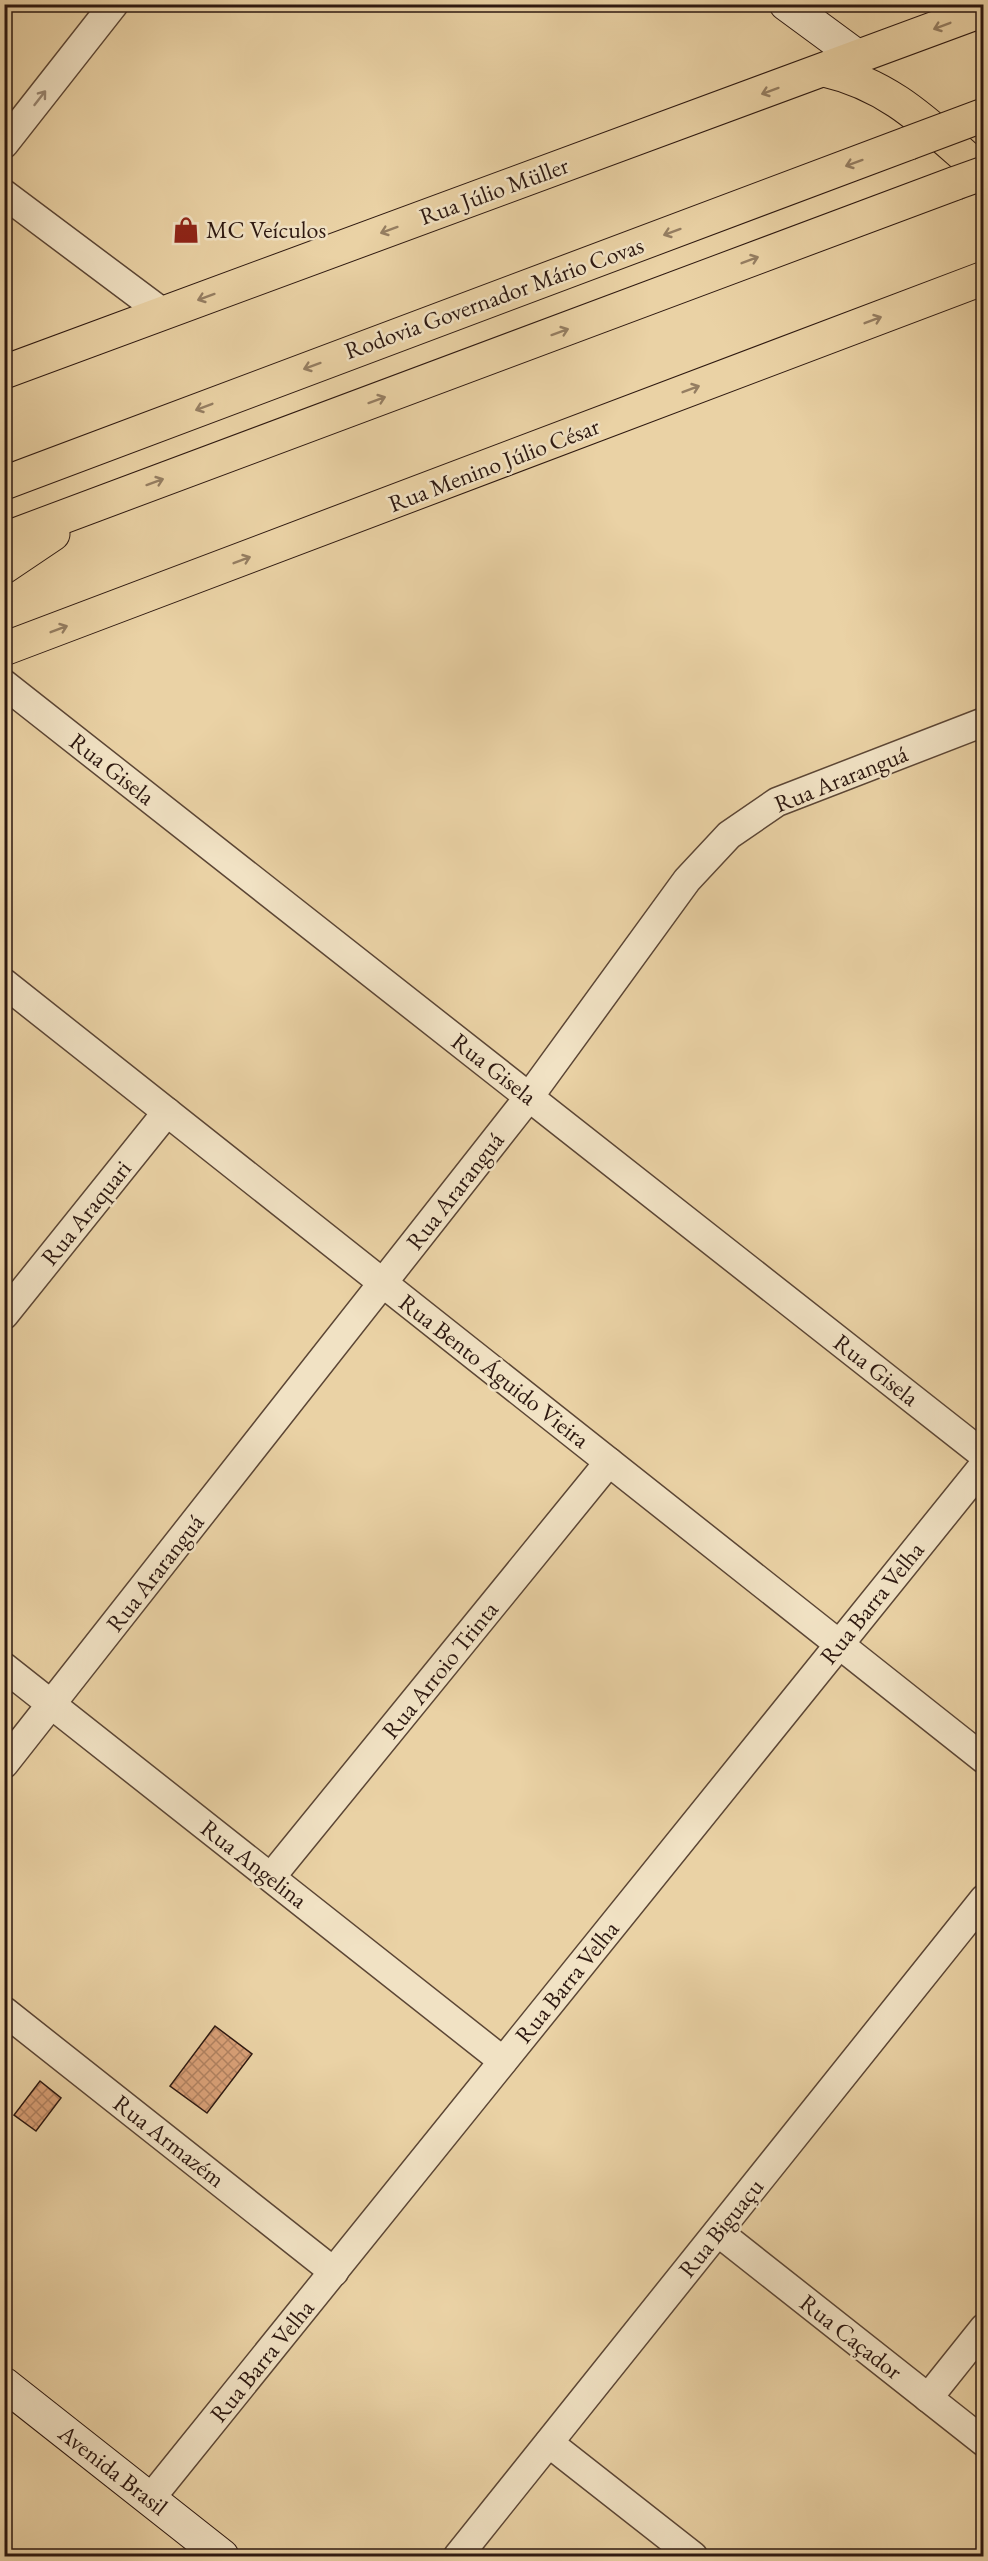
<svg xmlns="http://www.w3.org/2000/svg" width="988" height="2561" font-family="'EB Garamond',serif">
	<defs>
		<pattern id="building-cross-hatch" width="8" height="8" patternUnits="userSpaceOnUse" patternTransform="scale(1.5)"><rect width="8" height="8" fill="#d9a077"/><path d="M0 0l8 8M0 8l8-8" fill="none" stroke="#b08160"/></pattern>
	</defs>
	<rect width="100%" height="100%" fill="#ead2a5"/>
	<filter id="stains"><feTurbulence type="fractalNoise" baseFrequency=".00333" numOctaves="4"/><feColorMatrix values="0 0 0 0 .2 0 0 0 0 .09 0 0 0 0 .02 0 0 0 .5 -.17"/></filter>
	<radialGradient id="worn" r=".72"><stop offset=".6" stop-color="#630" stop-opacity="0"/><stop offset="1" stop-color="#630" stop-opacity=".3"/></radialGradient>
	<g fill="url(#building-cross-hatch)" stroke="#2d1810" stroke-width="1.5">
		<polygon points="215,2026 252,2054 207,2113 170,2086"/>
		<polygon points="40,2081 61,2098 36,2131 14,2115"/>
	</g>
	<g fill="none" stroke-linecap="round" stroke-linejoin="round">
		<defs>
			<g id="street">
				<polyline points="4,144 114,4"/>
				<polyline points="4,194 163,313"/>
				<polyline points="4,684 984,1455"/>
				<polyline points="4,983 984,1759"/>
				<polyline points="4,1315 167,1112"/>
				<polyline points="4,1667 503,2061"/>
				<polyline points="4,1764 529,1097 687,880 729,835 777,802 984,722"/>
				<polyline points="271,1877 609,1462"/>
				<polyline points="4,2011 334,2272"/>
				<polyline points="718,2232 984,2442"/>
				<polyline points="928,2398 984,2328"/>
				<polyline points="549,2443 693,2556"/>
				<polyline points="150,2499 984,1465"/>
				<polyline points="458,2556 984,1899"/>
			</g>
			<g id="secondary">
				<polyline points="786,4 858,57"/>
				<polyline points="4,2384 222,2556"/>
			</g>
			<g id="primary">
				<path d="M824 70C894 86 931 128 984 173"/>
				<polyline points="4,372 984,10"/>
				<polyline points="4,649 984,278"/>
			</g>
			<g id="highway">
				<polyline points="4,483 909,143"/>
				<polyline points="4,539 956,183"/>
				<polyline points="4,567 53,534"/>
			</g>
		</defs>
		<use href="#street" stroke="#5c4635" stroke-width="31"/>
		<use href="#secondary" stroke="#2d1810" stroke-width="35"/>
		<use href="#primary" stroke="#2d1810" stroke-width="35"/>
		<use href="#highway" stroke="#2d1810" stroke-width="35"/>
		<use href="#street" stroke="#f1e2c4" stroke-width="28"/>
		<use href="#secondary" stroke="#f1e2c4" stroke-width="33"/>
		<use href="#primary" stroke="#ead2a5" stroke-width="33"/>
		<use href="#highway" stroke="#ead2a5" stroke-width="33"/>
		<defs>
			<g id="highway-bridge">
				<polyline points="909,143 984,115"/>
				<polyline points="956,183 984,173"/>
			</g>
		</defs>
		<use href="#highway-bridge" stroke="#2d1810" stroke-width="35" stroke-linecap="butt"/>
		<use href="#highway-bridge" stroke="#ead2a5" stroke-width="33"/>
	</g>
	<defs><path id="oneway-shaft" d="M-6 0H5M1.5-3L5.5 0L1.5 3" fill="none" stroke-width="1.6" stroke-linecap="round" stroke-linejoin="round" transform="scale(1.5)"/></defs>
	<g stroke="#957e62">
		<use href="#oneway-shaft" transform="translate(942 26) rotate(159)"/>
		<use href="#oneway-shaft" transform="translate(770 91) rotate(160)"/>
		<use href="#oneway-shaft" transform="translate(854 163) rotate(160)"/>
		<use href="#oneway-shaft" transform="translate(389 230) rotate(160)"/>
		<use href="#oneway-shaft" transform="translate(672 232) rotate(160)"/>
		<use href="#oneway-shaft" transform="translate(750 260) rotate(-21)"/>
		<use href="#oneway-shaft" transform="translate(206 297) rotate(160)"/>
		<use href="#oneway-shaft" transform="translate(873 320) rotate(-21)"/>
		<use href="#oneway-shaft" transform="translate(560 332) rotate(-20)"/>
		<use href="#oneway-shaft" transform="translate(312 366) rotate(160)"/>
		<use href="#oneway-shaft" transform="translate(691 389) rotate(-21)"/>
		<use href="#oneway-shaft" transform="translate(377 400) rotate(-20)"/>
		<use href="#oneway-shaft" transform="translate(204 407) rotate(159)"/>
		<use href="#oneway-shaft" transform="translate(155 482) rotate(-20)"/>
		<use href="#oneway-shaft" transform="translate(242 560) rotate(-21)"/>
		<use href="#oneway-shaft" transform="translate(59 629) rotate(-21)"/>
	</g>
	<use stroke="#998773" href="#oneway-shaft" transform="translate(40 98) rotate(-52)"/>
	<defs>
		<symbol id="shop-bare" viewBox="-9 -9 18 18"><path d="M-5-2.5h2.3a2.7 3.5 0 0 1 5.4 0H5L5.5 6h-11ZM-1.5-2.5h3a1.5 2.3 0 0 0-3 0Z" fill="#8f2418" stroke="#f1e2c4" stroke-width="2.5" paint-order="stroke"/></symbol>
	</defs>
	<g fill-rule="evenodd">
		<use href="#shop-bare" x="167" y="211" width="38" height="38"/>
	</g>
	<g text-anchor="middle" stroke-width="5" stroke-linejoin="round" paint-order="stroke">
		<g font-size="24" fill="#2d1810" stroke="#f1e2c4">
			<text transform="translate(494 191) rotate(-20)" y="8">Rua Júlio Müller</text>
			<text transform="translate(494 298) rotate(-20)" y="8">Rodovia Governador Mário Covas</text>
			<text transform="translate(494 465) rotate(-21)" y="8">Rua Menino Júlio César</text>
			<text transform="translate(112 769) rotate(38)" y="8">Rua Gisela</text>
			<text transform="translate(841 779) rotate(-22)" y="8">Rua Araranguá</text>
			<text transform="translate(494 1069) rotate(38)" y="8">Rua Gisela</text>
			<text transform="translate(455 1191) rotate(-52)" y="8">Rua Araranguá</text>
			<text transform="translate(86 1213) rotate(-51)" y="8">Rua Araquari</text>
			<text transform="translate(876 1370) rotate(38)" y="8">Rua Gisela</text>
			<text transform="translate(494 1371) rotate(38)" y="8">Rua Bento Águido Vieira</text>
			<text transform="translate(155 1573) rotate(-52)" y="8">Rua Araranguá</text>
			<text transform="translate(872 1603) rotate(-51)" y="8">Rua Barra Velha</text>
			<text transform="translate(440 1670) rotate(-51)" y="8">Rua Arroio Trinta</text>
			<text transform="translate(254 1864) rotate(38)" y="8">Rua Angelina</text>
			<text transform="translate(567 1982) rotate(-51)" y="8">Rua Barra Velha</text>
			<text transform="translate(169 2141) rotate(38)" y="8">Rua Armazém</text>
			<text transform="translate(721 2228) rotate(-51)" y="8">Rua Biguaçu</text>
			<text transform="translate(851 2337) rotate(38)" y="8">Rua Caçador</text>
			<text transform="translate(262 2361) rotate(-51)" y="8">Rua Barra Velha</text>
			<text transform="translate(113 2470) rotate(38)" y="8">Avenida Brasil</text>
		</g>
		<g font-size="24" fill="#2d1810" stroke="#f1e2c4" text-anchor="start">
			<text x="206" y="238">MC Veículos</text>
		</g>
	</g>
	<rect width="988" height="2561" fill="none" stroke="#ead2a5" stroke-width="24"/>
	<rect x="6" y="6" width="976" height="2549" fill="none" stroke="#2d1810" stroke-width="3"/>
	<rect x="12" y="12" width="964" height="2537" fill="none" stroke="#2d1810" stroke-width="1.5"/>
	<rect width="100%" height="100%" filter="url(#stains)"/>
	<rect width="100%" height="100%" fill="url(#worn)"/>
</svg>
